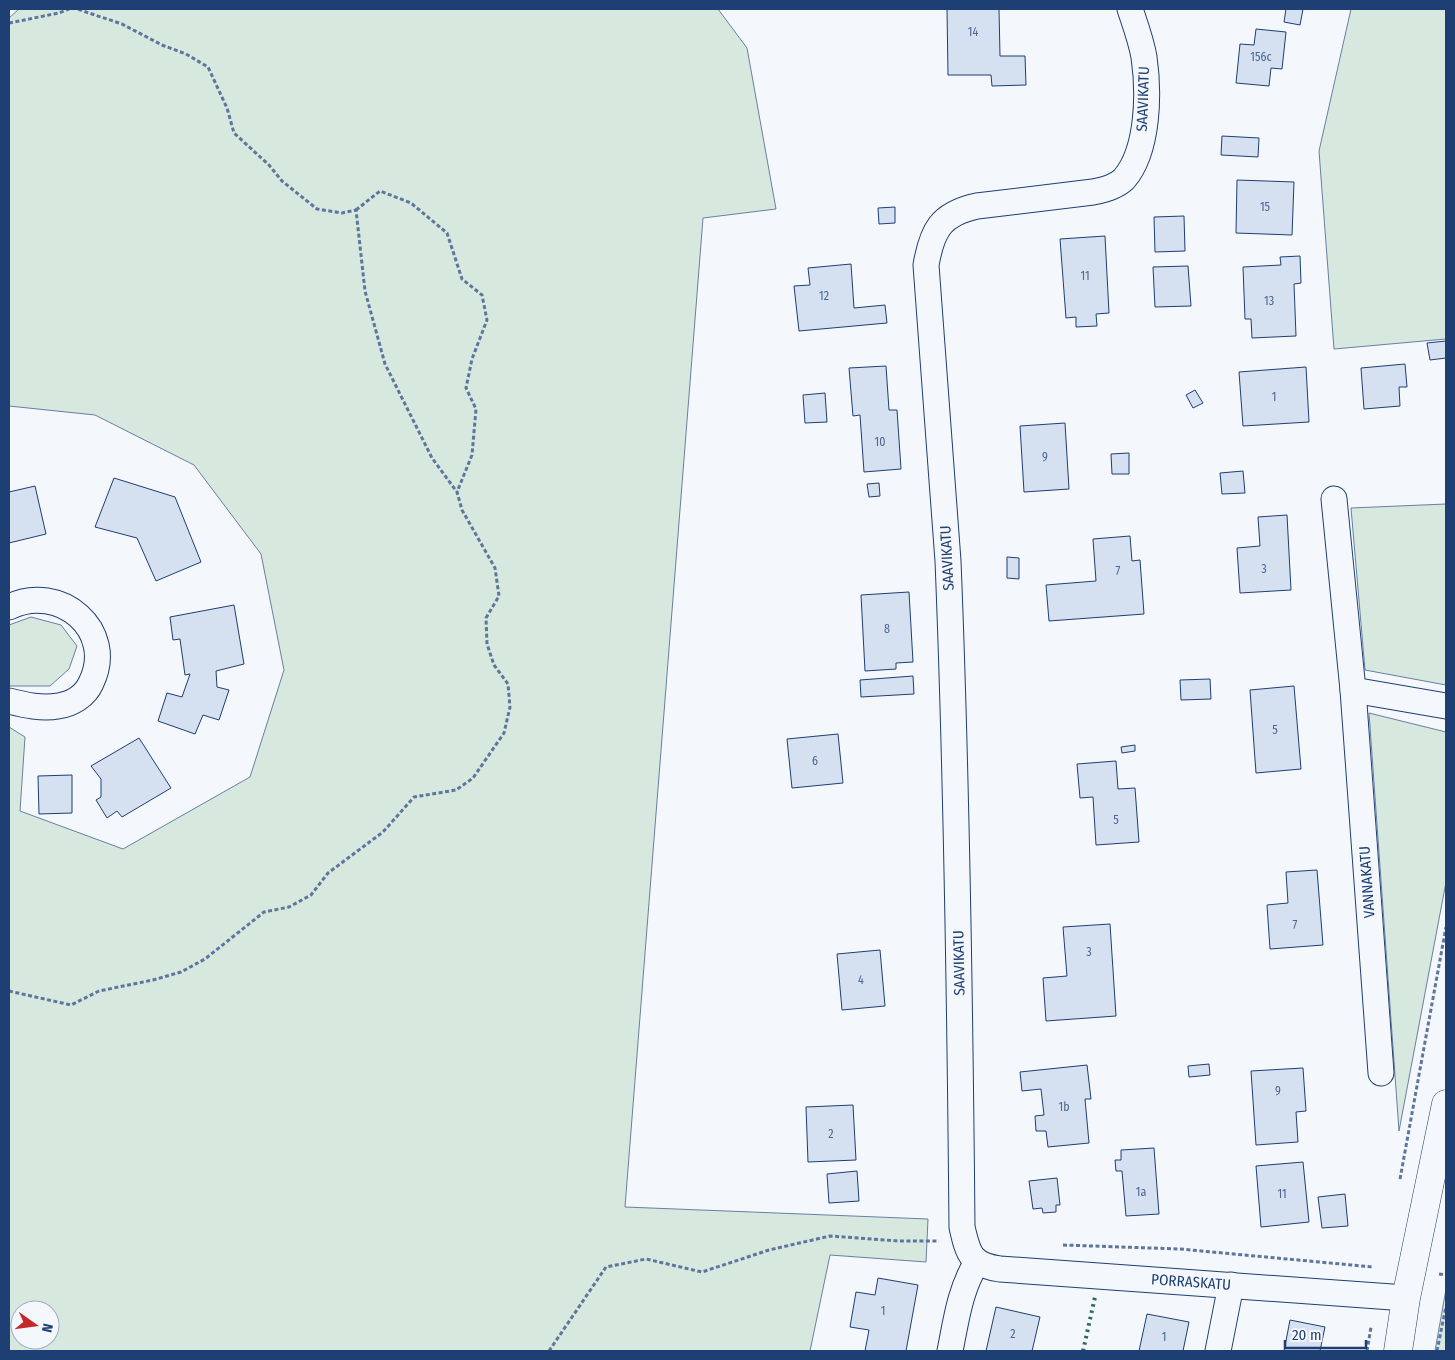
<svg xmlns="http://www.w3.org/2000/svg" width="1455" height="1360" font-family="'Fira Sans Condensed',sans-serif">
	<rect width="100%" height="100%" fill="#f4f7fb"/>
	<g fill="#d7e8df" stroke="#687fa3" fill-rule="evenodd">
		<path d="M19 9H718L747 48 776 209 703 218 625 1207 928 1219 926 1262 830 1255 810 1351H9V727L25 737 20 811 123 849 250 777 284 670 261 554 194 465 95 415 9 406V18ZM20 1310H50V1340H20Z"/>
		<polygon points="1351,9 1446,9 1446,339 1334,349 1319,151"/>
		<polygon points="1446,504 1446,685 1365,670 1351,508"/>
		<polygon points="31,617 61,625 77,646 69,669 50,686 9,686 9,625"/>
		<polygon points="1369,713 1446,732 1446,882 1399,1131"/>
		<polygon points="1446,1289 1446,1351 1435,1351"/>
	</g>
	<g fill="#d5e0f0" stroke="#1d3f73">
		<polygon points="947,9 999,9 1000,56 1025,56 1026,85 992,86 991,75 948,75"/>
		<polygon points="1286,9 1303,9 1300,25 1284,22"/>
		<polygon points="1256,29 1286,32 1282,69 1271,68 1269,86 1236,83 1240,44 1254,45"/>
		<polygon points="1222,136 1259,138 1258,157 1221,155"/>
		<polygon points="1237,180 1294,182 1292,235 1236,233"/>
		<polygon points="895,207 895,223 879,224 878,208"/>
		<polygon points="1184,216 1185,251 1155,252 1154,217"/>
		<polygon points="1105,236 1109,313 1096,314 1097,326 1076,327 1076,317 1066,318 1060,239"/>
		<polygon points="1300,256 1301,283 1294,284 1296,336 1252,338 1251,319 1245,319 1243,267 1281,265 1280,257"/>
		<polygon points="851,264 854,308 885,305 887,323 799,331 794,286 810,285 808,268"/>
		<polygon points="1188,266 1191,306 1155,307 1153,267"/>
		<polygon points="1446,341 1446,358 1430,360 1427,343"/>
		<polygon points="1405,364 1407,387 1399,387 1400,406 1364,409 1361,368"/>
		<polygon points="886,366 889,410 897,410 901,469 864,472 860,415 853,416 849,368"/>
		<polygon points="1306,367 1309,422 1243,426 1239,372"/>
		<polygon points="1195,390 1203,403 1193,408 1186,395"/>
		<polygon points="825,393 827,422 805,423 803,395"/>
		<polygon points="1065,423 1069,489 1024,492 1020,426"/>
		<polygon points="1129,453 1129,474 1112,474 1111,454"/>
		<polygon points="1243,471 1245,493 1222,494 1220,473"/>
		<polygon points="114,478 175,497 201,562 156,581 137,538 95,527"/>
		<polygon points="879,483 880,496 869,497 867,484"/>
		<polygon points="35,486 46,534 9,543 9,492"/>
		<polygon points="1287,515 1291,590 1240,593 1237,548 1260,546 1258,517"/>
		<polygon points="1130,536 1132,561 1140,560 1144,614 1049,621 1046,585 1096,581 1093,539"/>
		<polygon points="1007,557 1019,558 1019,579 1007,578"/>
		<polygon points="909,592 913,662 896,663 896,669 865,671 861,595"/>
		<polygon points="234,605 244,664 216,671 217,687 229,690 219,720 203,715 195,734 158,721 167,693 182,697 190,674 185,675 180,639 173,640 170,617"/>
		<polygon points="913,676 914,694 861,697 860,680"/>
		<polygon points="1210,679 1211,699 1181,700 1180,680"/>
		<polygon points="1294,686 1301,769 1256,773 1250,690"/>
		<polygon points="838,734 843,783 792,788 787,739"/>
		<polygon points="139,738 171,788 122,817 117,811 107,818 96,800 101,797 101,779 91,766"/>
		<polygon points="1135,745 1135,751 1122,753 1121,747"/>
		<polygon points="1116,761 1118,789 1135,788 1139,842 1096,845 1093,797 1080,798 1077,764"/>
		<polygon points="72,775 72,813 39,814 38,776"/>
		<polygon points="1317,870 1323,945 1270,949 1267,905 1288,903 1286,872"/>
		<polygon points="1110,924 1116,1016 1046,1021 1043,978 1067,976 1063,927"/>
		<polygon points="880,950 885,1006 842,1010 837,954"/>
		<polygon points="1209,1064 1210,1075 1189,1077 1188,1066"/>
		<polygon points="1087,1065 1091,1099 1085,1099 1089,1143 1048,1147 1046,1131 1036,1131 1035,1116 1044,1115 1041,1089 1022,1091 1020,1072"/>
		<polygon points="1303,1068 1306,1111 1296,1112 1298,1142 1256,1145 1251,1071"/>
		<polygon points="853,1105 856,1160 808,1162 806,1107"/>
		<polygon points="1154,1148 1159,1214 1126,1216 1122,1171 1116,1171 1115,1160 1121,1160 1121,1150"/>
		<polygon points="1303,1162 1309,1222 1261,1227 1256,1166"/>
		<polygon points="857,1171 859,1201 829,1203 827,1174"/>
		<polygon points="1057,1178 1060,1205 1056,1205 1056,1212 1043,1213 1042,1208 1033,1209 1029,1181"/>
		<polygon points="1345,1194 1348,1226 1322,1228 1318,1197"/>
		<polygon points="878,1278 918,1285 906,1351 865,1351 869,1330 850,1327 856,1292 875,1295"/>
		<polygon points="996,1307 1040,1317 1032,1351 986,1351"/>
		<polygon points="1147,1314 1189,1322 1183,1351 1139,1351"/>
		<polygon points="1290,1320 1325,1327 1320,1351 1284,1351"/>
	</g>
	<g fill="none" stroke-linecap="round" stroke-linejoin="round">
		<defs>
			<g id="street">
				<path d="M1130 9C1135 24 1141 40 1144 57 1149 92 1149 150 1124 179 1116 187 1104 190 1093 192L977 206C940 214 932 231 926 265L948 561C957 783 960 1005 962 1227 968 1254 971 1265 1000 1269L1406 1298"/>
				<polyline points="1334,499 1353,690 1381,1073"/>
				<path d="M9 607C59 582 117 630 91 683 85 696 72 704 58 706 42 709 25 705 9 701"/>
				<polyline points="1353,690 1446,706"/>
				<path d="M950 1351C956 1321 960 1289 977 1262"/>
				<polyline points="1218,1351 1231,1285"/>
			</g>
			<polyline id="secondary" points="1398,1351 1406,1298 1446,1104"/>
		</defs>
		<use href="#street" stroke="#1d3f73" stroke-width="27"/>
		<use href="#secondary" stroke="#1d3f73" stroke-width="29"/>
		<g stroke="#5e769c" stroke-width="3" stroke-dasharray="4 2.5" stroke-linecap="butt">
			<polyline points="9,23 59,13 69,9"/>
			<polyline points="356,210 380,191 411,203 447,233 462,279 482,295 487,320 472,359 466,388 476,409 472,455 457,492"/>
			<polyline points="9,991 71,1005 99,991 153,980 181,972 205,959 264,912 289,907 311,895 328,873 383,832 414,797 456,790 473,778 504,733 510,707 508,684 494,665 487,644 486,618 499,596 495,568 462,510 457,492 432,458 385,364 365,291 356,210 342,213 317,209 282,181 269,165 234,133 227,108 208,67 186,54 162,45 122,24 77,9"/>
			<polyline points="1400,1179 1446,927"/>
			<polyline points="1063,1245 1180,1249 1373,1267"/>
			<polyline points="1439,1274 1446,1275"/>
			<polyline points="549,1351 606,1267 646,1259 702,1272 769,1250 830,1236 899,1241 939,1241"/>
			<polyline points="1367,1351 1371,1327"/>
			<polyline points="1437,1351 1446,1306"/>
		</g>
		<use href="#street" stroke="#f4f7fb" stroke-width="25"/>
		<use href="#secondary" stroke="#f4f7fb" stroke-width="28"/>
		<polyline stroke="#2c6c60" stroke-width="4" stroke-dasharray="2.5 4" stroke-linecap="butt" points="1083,1351 1095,1297"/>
	</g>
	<g text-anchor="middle" stroke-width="4" stroke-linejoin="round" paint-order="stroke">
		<g font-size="12" fill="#4b6792">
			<text x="973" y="36">14</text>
			<text x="1261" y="61">156c</text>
			<text x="1265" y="211">15</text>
			<text x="1085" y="280">11</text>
			<text x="824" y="300">12</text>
			<text x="1269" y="305">13</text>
			<text x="1274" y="401">1</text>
			<text x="880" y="446">10</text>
			<text x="1045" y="461">9</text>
			<text x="1264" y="573">3</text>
			<text x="1118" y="575">7</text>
			<text x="887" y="633">8</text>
			<text x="1275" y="734">5</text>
			<text x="815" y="765">6</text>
			<text x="1116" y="824">5</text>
			<text x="1295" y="929">7</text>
			<text x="1089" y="956">3</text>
			<text x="861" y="984">4</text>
			<text x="1278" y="1095">9</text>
			<text x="1064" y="1111">1b</text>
			<text x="831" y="1138">2</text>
			<text x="1141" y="1196">1a</text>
			<text x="1282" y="1198">11</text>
			<text x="883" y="1315">1</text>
			<text x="1013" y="1338">2</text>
			<text x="1164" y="1341">1</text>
		</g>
		<g font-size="15" fill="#1d3f73" stroke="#f4f7fb">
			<text transform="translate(1143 99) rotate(-88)" y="5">SAAVIKATU</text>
			<text transform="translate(947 558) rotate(-93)" y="5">SAAVIKATU</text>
			<text transform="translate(1367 882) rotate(-94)" y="5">VANNAKATU</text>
			<text transform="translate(959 963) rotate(-91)" y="5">SAAVIKATU</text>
			<text transform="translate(1191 1282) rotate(4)" y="5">PORRASKATU</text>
		</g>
	</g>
	<rect width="1455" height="1360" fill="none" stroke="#1d3f73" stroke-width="20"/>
	<g transform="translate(35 1325) rotate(104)"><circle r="24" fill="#f4f7fb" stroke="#9eadc5"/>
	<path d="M0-4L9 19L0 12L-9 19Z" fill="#c62828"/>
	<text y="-8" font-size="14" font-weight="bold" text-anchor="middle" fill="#1d3f73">N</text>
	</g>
	<path d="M1285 1340v8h81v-8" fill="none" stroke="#1d3f73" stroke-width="2.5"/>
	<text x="1292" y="1340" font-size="15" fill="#1d3f73" stroke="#f4f7fb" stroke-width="4" paint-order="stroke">20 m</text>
</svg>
